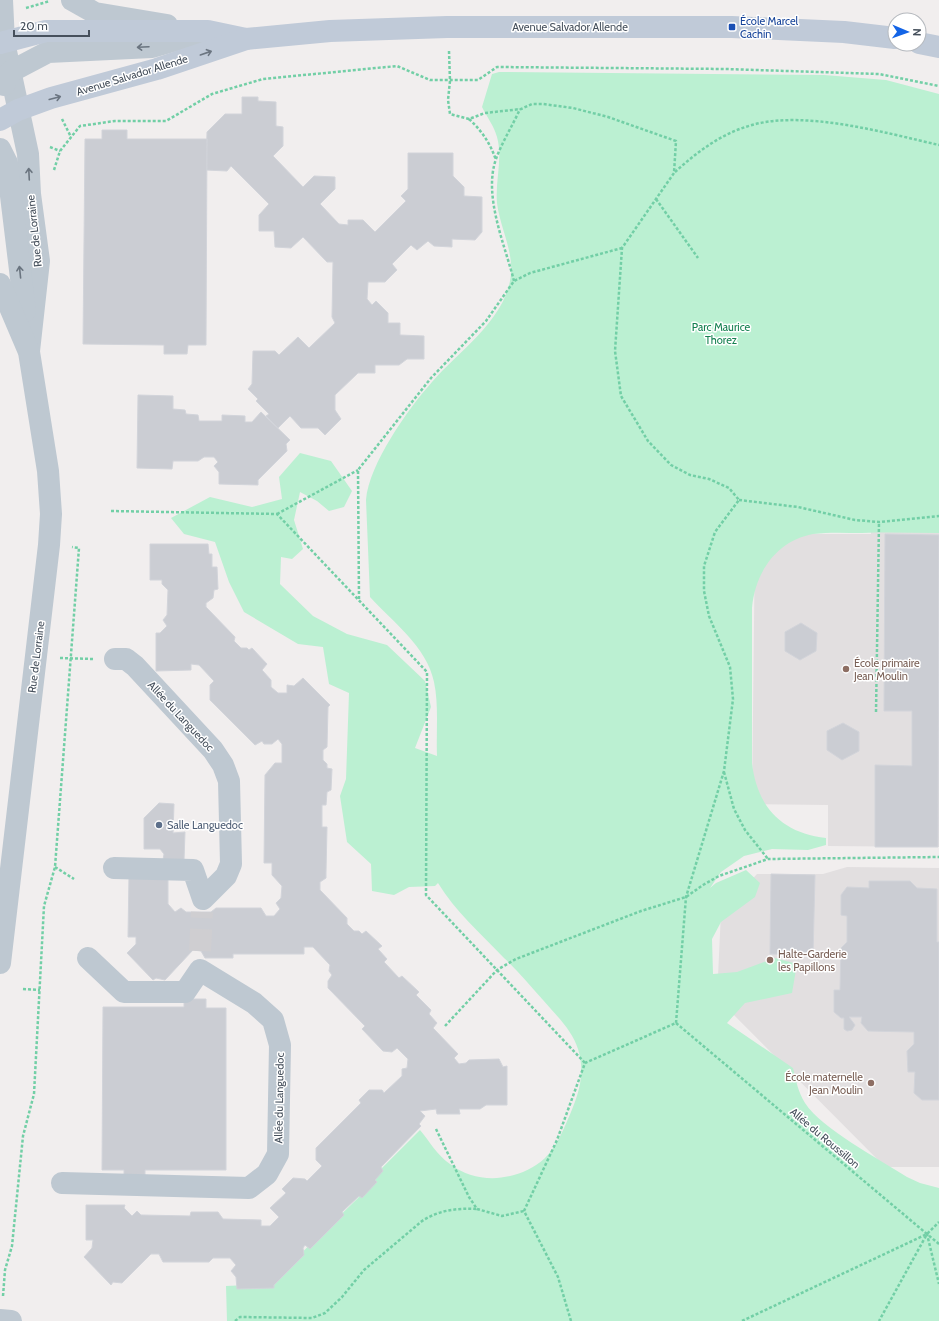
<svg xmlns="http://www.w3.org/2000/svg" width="939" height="1321" font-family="Cabin,sans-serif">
	<rect width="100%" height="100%" fill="#f1eeee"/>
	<g fill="#e2dfe0">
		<polygon points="871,529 939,530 939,847 828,846 828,805 752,804 755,534 871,534"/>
		<polygon points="847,867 939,868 939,1167 885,1167 717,998 721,912 757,874 823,874"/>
	</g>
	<path fill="#bbf0d2" d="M499 72 824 75 886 80 939 94V533C913 533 888 532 862 533 846 533 830 532 813 534 776 541 755 573 752 608V763C757 807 782 833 826 838V845L808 850 772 849 744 856 721 872 710 888 716 883 746 870 760 883 755 897 721 922 712 939 713 974 737 972 775 958 797 964 792 993 745 1003 727 1023 793 1068C796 1080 798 1092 805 1103 822 1129 879 1159 907 1177L920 1183 939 1188V1321H227L226 1286 248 1285 289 1265 358 1198 376 1174 420 1130C430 1142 437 1155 450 1164 478 1186 520 1181 545 1158 556 1147 562 1133 568 1119 578 1096 586 1075 578 1049 572 1030 556 1015 543 1000 530 986 518 971 504 958 481 934 455 911 438 883L435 886 409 887 394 895 372 891 371 864 347 842 340 796 346 779 349 693 329 684 323 647 298 644 244 612 229 582 215 542 184 534 171 518 210 497 252 507 282 499 279 477 300 453 331 461 352 491 344 507 329 511 317 501 300 492 294 520 303 549 292 559 281 557 280 584 313 616 347 634 387 645 425 681 431 707 415 748 437 756C436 732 439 705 434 682 427 647 393 622 370 597L366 500C369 464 408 409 432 382 459 351 507 319 511 274 513 250 500 227 497 203 495 181 503 158 497 137 494 126 487 117 482 107L492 74Z"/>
	<g fill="#cbcdd3" stroke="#d2d4da">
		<polygon points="242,97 258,97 258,101 276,102 276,126 283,127 283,146 273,156 303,187 314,176 335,177 335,189 320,204 339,224 348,225 348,220 363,220 375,232 406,201 401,196 408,189 408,153 453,153 453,176 464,187 464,196 482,197 482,232 475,240 452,239 452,247 434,246 428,241 417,250 411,245 392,264 397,270 385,282 368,282 367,299 372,305 376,301 388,313 388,323 400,323 400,335 424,336 424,359 407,359 399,365 375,365 375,373 358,373 335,395 335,410 341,419 325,435 318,428 301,428 290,416 278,428 266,416 269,414 256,401 258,399 248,389 252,384 253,351 275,351 279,355 298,337 309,348 335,323 332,317 333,262 327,262 303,237 291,248 275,247 274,231 259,231 259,215 269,204 231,166 227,171 206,170 207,132 225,114 242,114"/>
		<polygon points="102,130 127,130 127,139 207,139 206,345 188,345 187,354 164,354 164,345 83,344 85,139 102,139"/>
		<polygon points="138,395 173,396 173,409 185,410 186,414 198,415 199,421 222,421 222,415 245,416 245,422 252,422 261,412 290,440 286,444 287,451 258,480 258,485 219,484 219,472 214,466 218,462 214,457 204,457 198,461 173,461 172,469 137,468"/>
		<polygon points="885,534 939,535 938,847 875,847 875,765 912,766 912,711 884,711"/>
		<polygon points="150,544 208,544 209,554 212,554 212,567 217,567 218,589 214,590 213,598 206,603 206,607 235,637 234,641 241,648 247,648 249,650 252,648 267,664 262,670 271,680 271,687 278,693 287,693 287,685 294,686 303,678 330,705 328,707 327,747 323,750 323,760 327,764 327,768 332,769 331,790 327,792 326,805 322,805 322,827 327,827 326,872 326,878 320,882 320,890 347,918 347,924 354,931 359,931 362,934 366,931 382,946 378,949 387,959 384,962 399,978 402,976 419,992 416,995 431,1010 429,1014 437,1023 433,1028 458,1054 454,1058 459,1064 466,1063 469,1060 499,1059 503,1067 507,1066 507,1105 486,1105 480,1109 459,1109 460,1114 437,1114 436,1109 420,1111 425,1116 419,1124 421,1126 381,1167 383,1171 375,1180 377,1182 362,1198 359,1196 342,1212 344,1215 310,1249 305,1245 303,1248 304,1255 274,1285 274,1288 237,1289 236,1277 231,1271 236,1265 230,1258 213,1258 209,1262 163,1262 159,1254 151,1254 122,1283 113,1282 111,1285 84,1257 92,1248 93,1240 86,1240 86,1205 125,1205 124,1208 132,1216 137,1211 141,1215 190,1216 191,1212 218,1212 223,1219 261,1220 261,1226 270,1226 279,1217 270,1208 286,1193 282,1189 293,1178 305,1179 307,1181 322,1166 316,1160 316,1148 361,1103 359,1100 369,1090 382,1090 384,1093 402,1076 402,1069 407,1068 408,1059 397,1048 392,1052 383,1051 362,1029 365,1026 328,988 328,981 332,975 329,971 330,965 313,947 304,947 304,954 233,954 233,958 205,958 201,951 193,950 165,980 156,978 153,980 127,953 136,944 136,937 128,937 129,875 168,876 168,904 175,912 181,908 186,912 211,912 216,908 261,908 266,916 274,916 280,909 276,903 281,898 282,886 272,875 272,863 264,863 265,775 275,763 282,763 282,744 278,739 272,744 264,744 262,741 255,745 210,700 210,685 214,681 199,665 191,664 191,670 156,671 156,633 160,633 167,626 163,620 167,615 168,590 162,584 162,580 150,580"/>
		<polygon points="801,623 817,633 816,651 800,660 785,651 785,632"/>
		<polygon points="843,723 859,732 859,751 842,760 827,750 827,731"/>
		<polygon points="159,803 174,804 173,833 185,832 184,860 163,860 164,854 160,849 144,849 144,818"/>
		<polygon points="771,874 815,875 813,955 770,954"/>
		<polygon points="869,881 910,881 917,888 937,889 937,942 939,942 939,1100 922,1100 914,1093 915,1072 908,1072 907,1051 914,1044 914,1032 868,1031 861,1023 862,1017 849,1017 855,1025 852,1030 847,1031 844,1029 844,1018 841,1018 834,1012 834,990 840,990 841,948 847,942 847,916 841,915 841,895 847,887 869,888"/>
		<polygon points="184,999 206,999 206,1008 226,1008 226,1170 145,1170 145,1178 124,1178 124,1170 102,1170 103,1007 184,1007"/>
	</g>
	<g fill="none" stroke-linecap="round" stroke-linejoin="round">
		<polyline stroke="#cfced1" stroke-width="22" stroke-dasharray="22 11" stroke-linecap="butt" points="200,951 202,912"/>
		<g stroke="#72cfa6" stroke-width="2.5" stroke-dasharray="3 2" stroke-linecap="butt">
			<polyline points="26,8 50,1"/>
			<polyline points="449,51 450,81 448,100 450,114 469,119 485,113 521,109 532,104 543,104 573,108 608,117 676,141 674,173 622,248 615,351 621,396 648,441 671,465 690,475 709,479 729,488 739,500 715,532 704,566 704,591 709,616 730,667 733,699 724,771 686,897 676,1023"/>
			<polyline points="62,119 71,137"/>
			<path d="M469 119C482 131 490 143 496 160"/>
			<polyline points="50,147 60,151"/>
			<polyline points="54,170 60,151 80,126 115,121 166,121 212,94 263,79 397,66 430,80 478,80 497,67 726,69 879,74 939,86"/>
			<path d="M675 172C697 152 722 133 752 125 805 110 886 133 939 145"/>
			<polyline points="656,199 698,258"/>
			<path d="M514 281C505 245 483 196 496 159 502 142 513 125 520 109"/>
			<polyline points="739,500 798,507 855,520 879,522 939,516"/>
			<polyline points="111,511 277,514 427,672 426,895 585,1063"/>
			<polyline points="277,514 358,470"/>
			<polyline points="359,599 358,470 431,378 486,321 514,281 530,273 622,248"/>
			<polyline points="60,658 93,659"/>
			<polyline points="876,712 879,522"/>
			<polyline points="724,772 734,809 745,830 768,859"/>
			<polyline points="55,867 74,879"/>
			<polyline points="23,989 40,990"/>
			<polyline points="676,1023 927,1234 879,1321"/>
			<polyline points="445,1026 497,970 516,959 641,911 686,897 703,885 719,876 768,859 939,857"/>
			<polyline points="436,1129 469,1197 477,1209 502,1216 524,1211"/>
			<polyline points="939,1244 927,1234 939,1284"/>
			<polyline points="3,1296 5,1270 12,1246 23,1136 34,1094 44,906 55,867 79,548 72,547"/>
			<path d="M235 1321 240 1317 312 1318 325 1313 342 1297 364 1270 422 1221C439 1210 457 1208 477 1209"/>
			<polyline points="571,1321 558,1277 524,1211 557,1140 585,1063 676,1023"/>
			<polyline points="742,1321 927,1234 939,1222"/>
		</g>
		<g stroke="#bec8d1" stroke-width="22">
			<polyline points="2,0 4,42 28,154 30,194 39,261 29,351"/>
			<polyline points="72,0 95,13 167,25"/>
			<polyline points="4,85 10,72 48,52 152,47 197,34"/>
			<polyline points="0,149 7,163 25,311"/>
			<polyline points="0,284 29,352 48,471 51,514 49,545 0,963"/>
			<polyline points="114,868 193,870 203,899 226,876 231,864 229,781 223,765 213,750 135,666 126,659 115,659"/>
			<polyline points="62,1183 249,1188 267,1174 278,1154 280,1045 273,1020 254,1003 200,970 185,992 124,992 88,958"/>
			<polyline points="0,1320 11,1321"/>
		</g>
		<g stroke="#c0cad8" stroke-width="22">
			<polyline points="0,43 46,31 208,31 246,39"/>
			<polyline points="919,43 939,47"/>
			<polyline points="0,120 18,110 51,98 157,69 246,39 330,31 447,27 732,27 844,32 895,38"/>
		</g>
	</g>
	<defs><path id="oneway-shaft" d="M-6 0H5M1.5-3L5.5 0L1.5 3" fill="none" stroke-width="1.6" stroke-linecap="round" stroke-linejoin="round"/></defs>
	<g stroke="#6a747f">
		<use href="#oneway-shaft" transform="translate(143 47) rotate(177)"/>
		<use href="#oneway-shaft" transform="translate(29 174) rotate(-93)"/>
		<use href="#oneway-shaft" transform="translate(20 272) rotate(-96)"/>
	</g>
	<g stroke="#6b7581">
		<use href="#oneway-shaft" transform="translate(206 53) rotate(-19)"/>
		<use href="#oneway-shaft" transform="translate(55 98) rotate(-15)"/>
	</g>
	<rect fill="#1a4fb4" stroke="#fff" stroke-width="1.5" x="728" y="23" width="8" height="8" rx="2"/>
	<g fill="#8d6e63" stroke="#fff" stroke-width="1.5">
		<circle cx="846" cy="669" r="4"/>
		<circle cx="770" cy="960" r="4"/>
		<circle cx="871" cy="1083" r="4"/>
	</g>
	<circle fill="#5c6f8a" stroke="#fff" stroke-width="1.5" cx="159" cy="825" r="4"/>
	<g text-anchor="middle" stroke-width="3" stroke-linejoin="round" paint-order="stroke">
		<g font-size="11" fill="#164399" stroke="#fff" text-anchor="start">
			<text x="740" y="25">École Marcel<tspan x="740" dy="13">Cachin</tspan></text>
		</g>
		<g font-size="11" fill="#46505c" stroke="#fff">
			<text x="570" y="31">Avenue Salvador Allende</text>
			<text transform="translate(132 75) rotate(-17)" y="4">Avenue Salvador Allende</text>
			<text transform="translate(34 231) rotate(-96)" y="4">Rue de Lorraine</text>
			<text transform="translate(36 657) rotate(-83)" y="4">Rue de Lorraine</text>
			<text transform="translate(181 716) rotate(47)" y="4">Allée du Languedoc</text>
			<text transform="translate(279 1098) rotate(-89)" y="4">Allée du Languedoc</text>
			<text transform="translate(825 1138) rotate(40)" y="4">Allée du Roussillon</text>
		</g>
		<g font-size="11" fill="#148050" stroke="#fff">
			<text x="721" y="331">Parc Maurice<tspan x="721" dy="13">Thorez</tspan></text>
		</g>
		<g font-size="11" fill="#785e54" stroke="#fff" text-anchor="start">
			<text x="854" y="667">École primaire<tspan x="854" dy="13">Jean Moulin</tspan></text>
			<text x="778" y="958">Halte-Garderie<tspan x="778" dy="13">les Papillons</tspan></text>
			<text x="863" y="1081" text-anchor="end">École maternelle<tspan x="863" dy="13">Jean Moulin</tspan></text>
		</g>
		<g font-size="11" fill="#4e5e75" stroke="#fff" text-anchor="start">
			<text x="167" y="829">Salle Languedoc</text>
		</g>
	</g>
	<g transform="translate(907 32) rotate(92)"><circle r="19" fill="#ffffff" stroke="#b5b9be"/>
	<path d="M0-3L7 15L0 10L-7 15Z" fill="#1364e6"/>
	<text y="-6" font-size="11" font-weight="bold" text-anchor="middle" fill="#46505c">N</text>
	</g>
	<path d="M14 30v6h75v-6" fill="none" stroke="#46505c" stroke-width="2"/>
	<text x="20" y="30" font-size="12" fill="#46505c" stroke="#ffffff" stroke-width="3" paint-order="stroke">20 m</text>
</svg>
